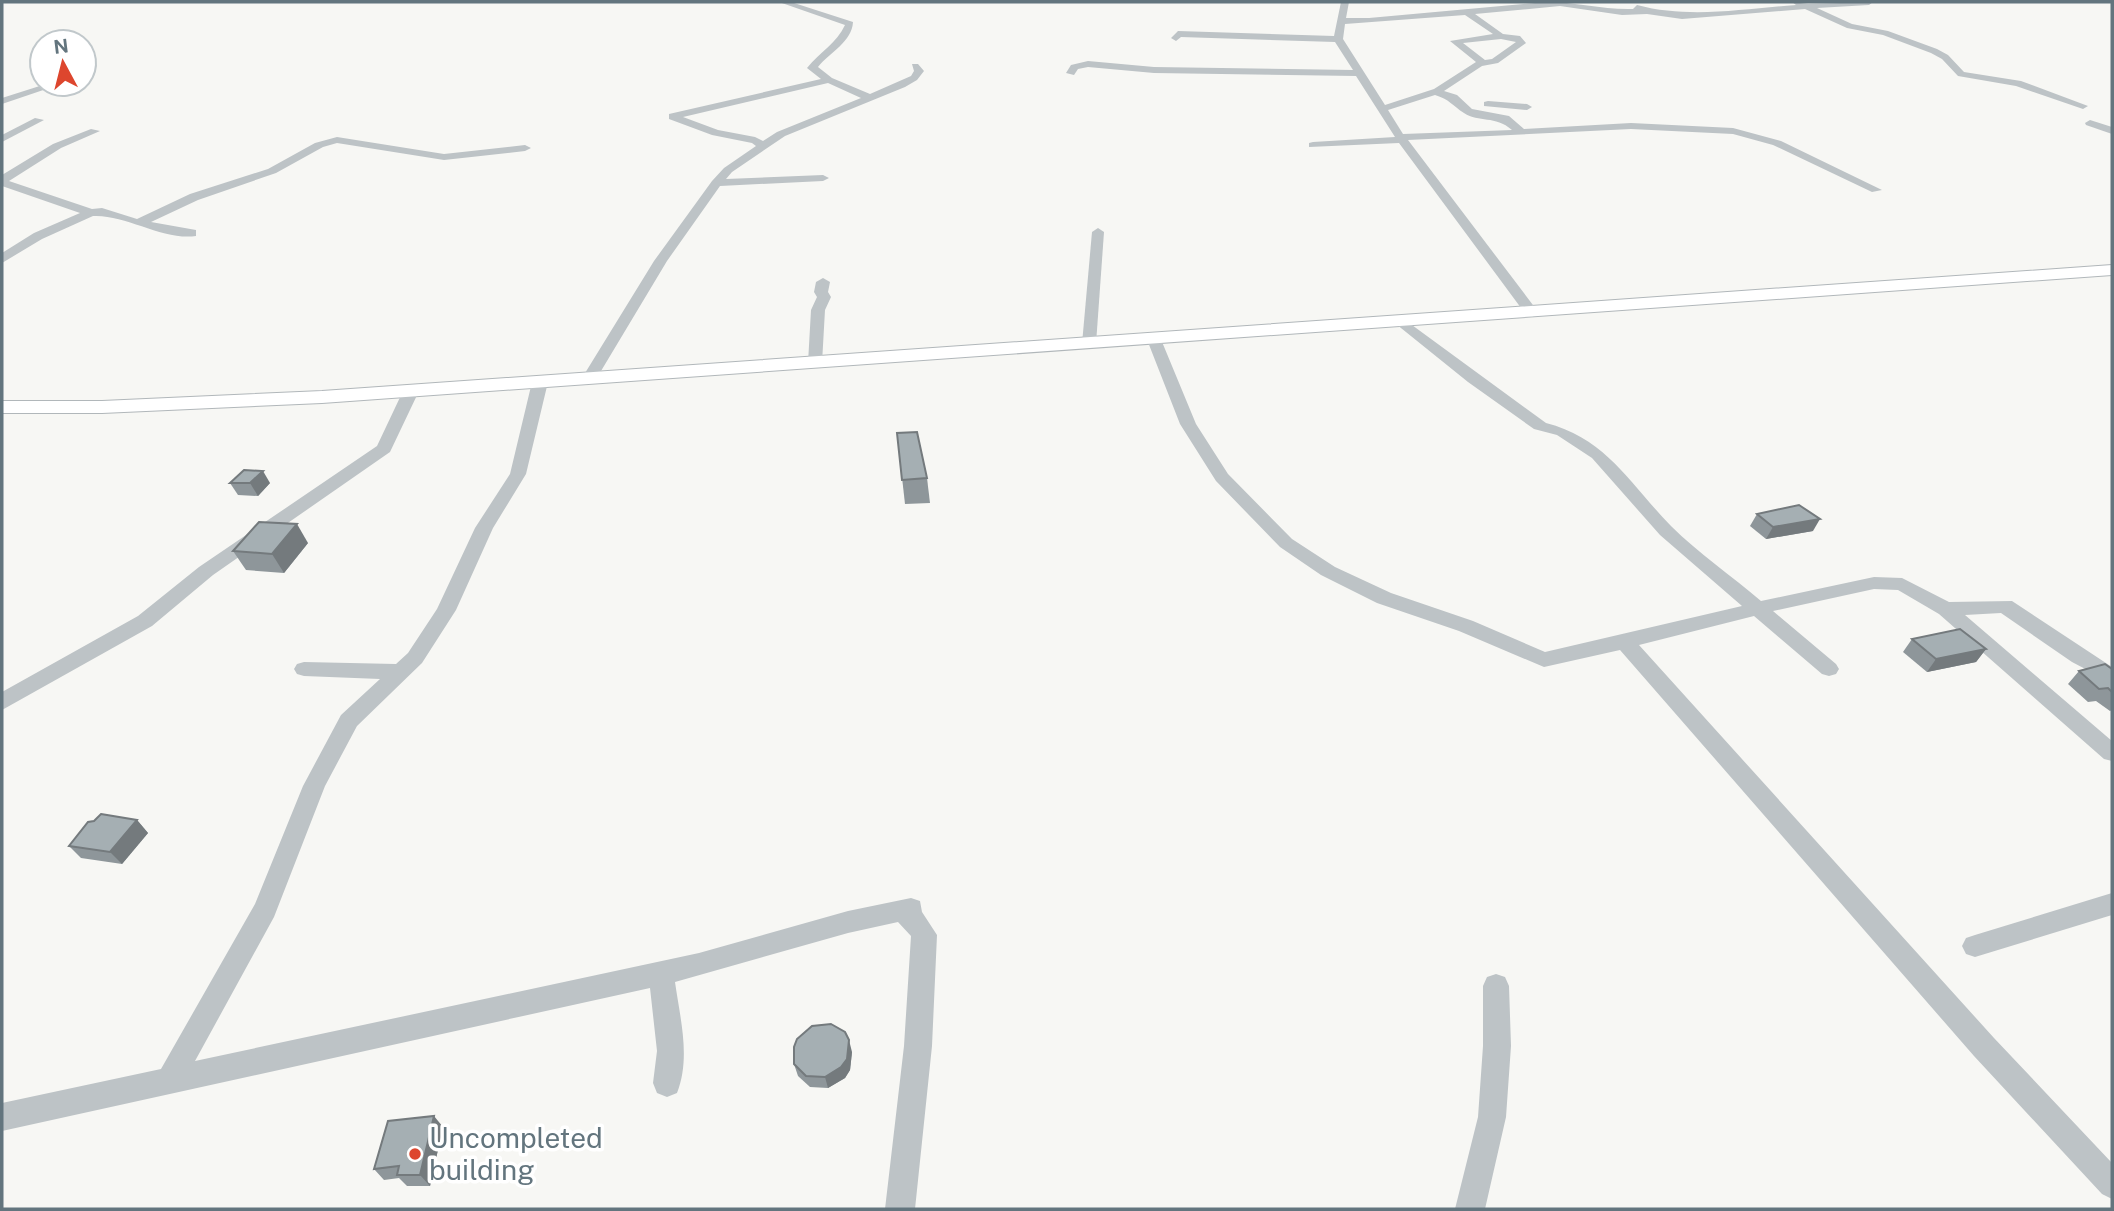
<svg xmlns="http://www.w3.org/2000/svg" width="2114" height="1211" font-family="'Public Sans',sans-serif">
	<rect width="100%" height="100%" fill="#f7f7f4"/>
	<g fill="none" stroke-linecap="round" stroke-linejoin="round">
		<defs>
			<polygon id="major" points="2112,265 2112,275 322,403 102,413 2,413 2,401 102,401 322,391"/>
		</defs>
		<use href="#major" stroke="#b1b7ba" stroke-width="2"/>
		<g fill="#bdc3c6" fill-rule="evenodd">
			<path d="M779 2H791L853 22C852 42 830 52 818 67L832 78 870 94 911 76 914 71 912 64H918L924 71 917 80 905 87 785 136 732 172 726 179 823 175 829 178 823 181 720 186 667 261 595 381H585L582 378 654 261 712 181 724 168 756 146 752 143 712 135 669 119V114L821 79 807 68C820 52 837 43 845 25ZM828 83 861 98 777 132 763 141 755 137 718 130 683 117Z"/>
			<path d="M1341 2H1349L1346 18H1369L1546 2C1576 2 1604 10 1633 9L1637 5C1689 19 1743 9 1796 5L1792 2 1808 4 1873 2 1869 5 1817 8 1852 24 1888 31 1937 49 1948 55 1964 72 2021 81 2088 106 2083 109 2016 86 1958 76 1942 59 1931 53 1883 35 1847 28 1805 9 1682 19 1647 14 1622 15 1560 6 1475 14 1503 34 1520 36 1526 43 1498 63 1482 66 1444 91 1457 95 1472 109 1509 116 1524 129 1631 123 1733 128 1781 141 1882 190 1872 192 1773 145 1733 134 1631 129 1408 140 1539 313 1532 317 1527 316 1399 143 1309 147V143L1313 142 1395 137 1356 76 1154 73 1088 67 1078 69 1074 75 1066 73 1071 65 1088 61 1154 67 1353 70 1335 42 1181 37 1176 41 1171 38 1178 31 1334 36ZM1465 15 1493 34 1450 41 1476 62 1434 89 1385 105 1343 39 1345 24ZM1501 39 1516 42 1492 59 1485 60 1463 43ZM1435 95C1449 99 1453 106 1464 113 1479 123 1495 115 1512 130L1403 134 1388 110Z"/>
			<polygon points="84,73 90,72 95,75 84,79"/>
			<polygon points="46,84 61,84 2,104 2,98"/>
			<polygon points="1488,101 1527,104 1532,107 1527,110 1484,106 1484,102"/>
			<polygon points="35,118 44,120 2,142 2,135"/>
			<polygon points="2090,120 2112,127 2112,134 2086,125 2085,123"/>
			<path d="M91 129 100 131 61 148 9 181 92 209 102 208 137 219 190 194 268 169 315 143 337 137 444 154 525 145 531 148 525 151 444 160 337 143 323 147 276 173 198 200 151 222 196 230V236C164 241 125 214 93 216L42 239 2 263V253L34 233 80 213 2 186V175L53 144Z"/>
			<polygon points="1098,228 1104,232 1096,344 1089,348 1082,344 1092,232"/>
			<polygon points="823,278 830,282 828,292 831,297 825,310 822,363 815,367 808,363 811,310 817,297 814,292 816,282"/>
			<path d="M1401 317 1546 423C1607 439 1629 483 1671 526 1698 553 1732 576 1761 601L1874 577 1902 578 1949 602 2012 601 2112 667V683L2072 662 2001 613 1965 615 2112 741V761L2104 759 1939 614 1898 590 1874 589 1773 611 1836 664 1839 669 1836 674 1829 676 1822 674 1754 616 1639 645 1994 1038 2112 1163V1199L2102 1194 1974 1056 1620 650 1544 667 1459 631 1377 603 1321 575 1280 547 1216 481 1180 424 1146 337 1153 333 1160 337 1196 424 1228 474 1292 539 1335 567 1391 593 1473 621 1545 652 1742 606 1660 535 1592 458 1557 435 1534 429 1468 382 1396 324 1394 321Z"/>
			<path d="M540 377 548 382 526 474 493 528 456 610 422 663 357 726 325 786 274 917 195 1061 699 953 848 911 911 898 920 901 922 912 937 935 932 1046 915 1209H885L904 1046 911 936 898 922 848 933 675 982C680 1018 691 1058 677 1093L667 1097 657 1093 653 1083 657 1051 650 988 2 1131V1103L161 1069 255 904 303 786 341 715 380 679 304 676 297 674 294 669 297 664 304 662 396 664 408 653 437 609 475 528 510 474 532 382Z"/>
			<polygon points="411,386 419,391 390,452 213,575 152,626 2,710 2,692 138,616 199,567 377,446 403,391"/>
			<polygon points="2112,893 2112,915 1975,957 1966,954 1962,946 1966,938 1975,935"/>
			<polygon points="1496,974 1505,977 1509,986 1511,1046 1506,1117 1485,1209 1455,1209 1478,1117 1483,1046 1483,986 1487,977"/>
		</g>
		<use href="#major" fill="#fff" fill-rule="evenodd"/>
	</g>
	<g fill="#8e969a">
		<polygon points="897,433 927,478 930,503 905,504"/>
		<polygon points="230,483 270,483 258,496 238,495"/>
		<polygon points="1757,514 1813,531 1766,539 1750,526"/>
		<polygon points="308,543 284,573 246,570 233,551"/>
		<polygon points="1912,639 1986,649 1976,662 1927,672 1903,652"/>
		<polygon points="2112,669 2112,710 2110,711 2096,701 2088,702 2068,684 2079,671"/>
		<polygon points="137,820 148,833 122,864 81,858 69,846"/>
		<polygon points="852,1052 850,1070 845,1078 828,1088 810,1087 798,1076 794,1064"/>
		<polygon points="443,1127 430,1186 407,1186 399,1178 384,1180 374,1169"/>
	</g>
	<g fill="#747a7d">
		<polygon points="263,471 270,483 258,496 250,483"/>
		<polygon points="1820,519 1813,531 1766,539 1773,527"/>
		<polygon points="297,524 308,543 284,573 272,554"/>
		<polygon points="1986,649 1976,662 1927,672 1936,659"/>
		<polygon points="137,820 148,833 122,864 110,852"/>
		<polygon points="849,1040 852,1052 850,1070 845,1078 828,1088 825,1077"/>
		<polygon points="434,1116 443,1127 430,1186 420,1175"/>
	</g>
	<g fill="#a5afb3" stroke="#747a7d" stroke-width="2">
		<polygon points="917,432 927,478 902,480 897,433"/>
		<polygon points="244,470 263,471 250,483 230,483"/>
		<polygon points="1799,505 1820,519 1773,527 1757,514"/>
		<polygon points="259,522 297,524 272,554 233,551"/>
		<polygon points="1960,629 1986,649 1936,659 1912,639"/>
		<polygon points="2105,664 2112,669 2112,692 2108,688 2099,689 2079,671"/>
		<polygon points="101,814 137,820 110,852 69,846 88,822 94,821"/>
		<polygon points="831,1024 845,1032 849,1040 847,1059 841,1067 825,1077 806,1076 794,1064 794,1047 797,1039 812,1026"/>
		<polygon points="434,1116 420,1175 397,1175 399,1166 374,1169 388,1121"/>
	</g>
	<circle fill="#dd462e" stroke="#fff" stroke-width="2.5" cx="415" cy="1154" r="7"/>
	<g text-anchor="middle" stroke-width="7" stroke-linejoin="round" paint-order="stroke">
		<g font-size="28" fill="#63757e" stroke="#fff" text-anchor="start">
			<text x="429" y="1148">Uncompleted<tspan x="429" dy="32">building</tspan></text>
		</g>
	</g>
	<rect width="2114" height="1211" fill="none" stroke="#63757e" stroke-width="7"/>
	<g transform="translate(63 63) rotate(353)"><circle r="33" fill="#ffffff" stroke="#c1c8cb" stroke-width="2"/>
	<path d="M0-5L12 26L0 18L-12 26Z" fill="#dd462e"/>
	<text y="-10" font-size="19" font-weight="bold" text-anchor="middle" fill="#63757e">N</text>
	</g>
</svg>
